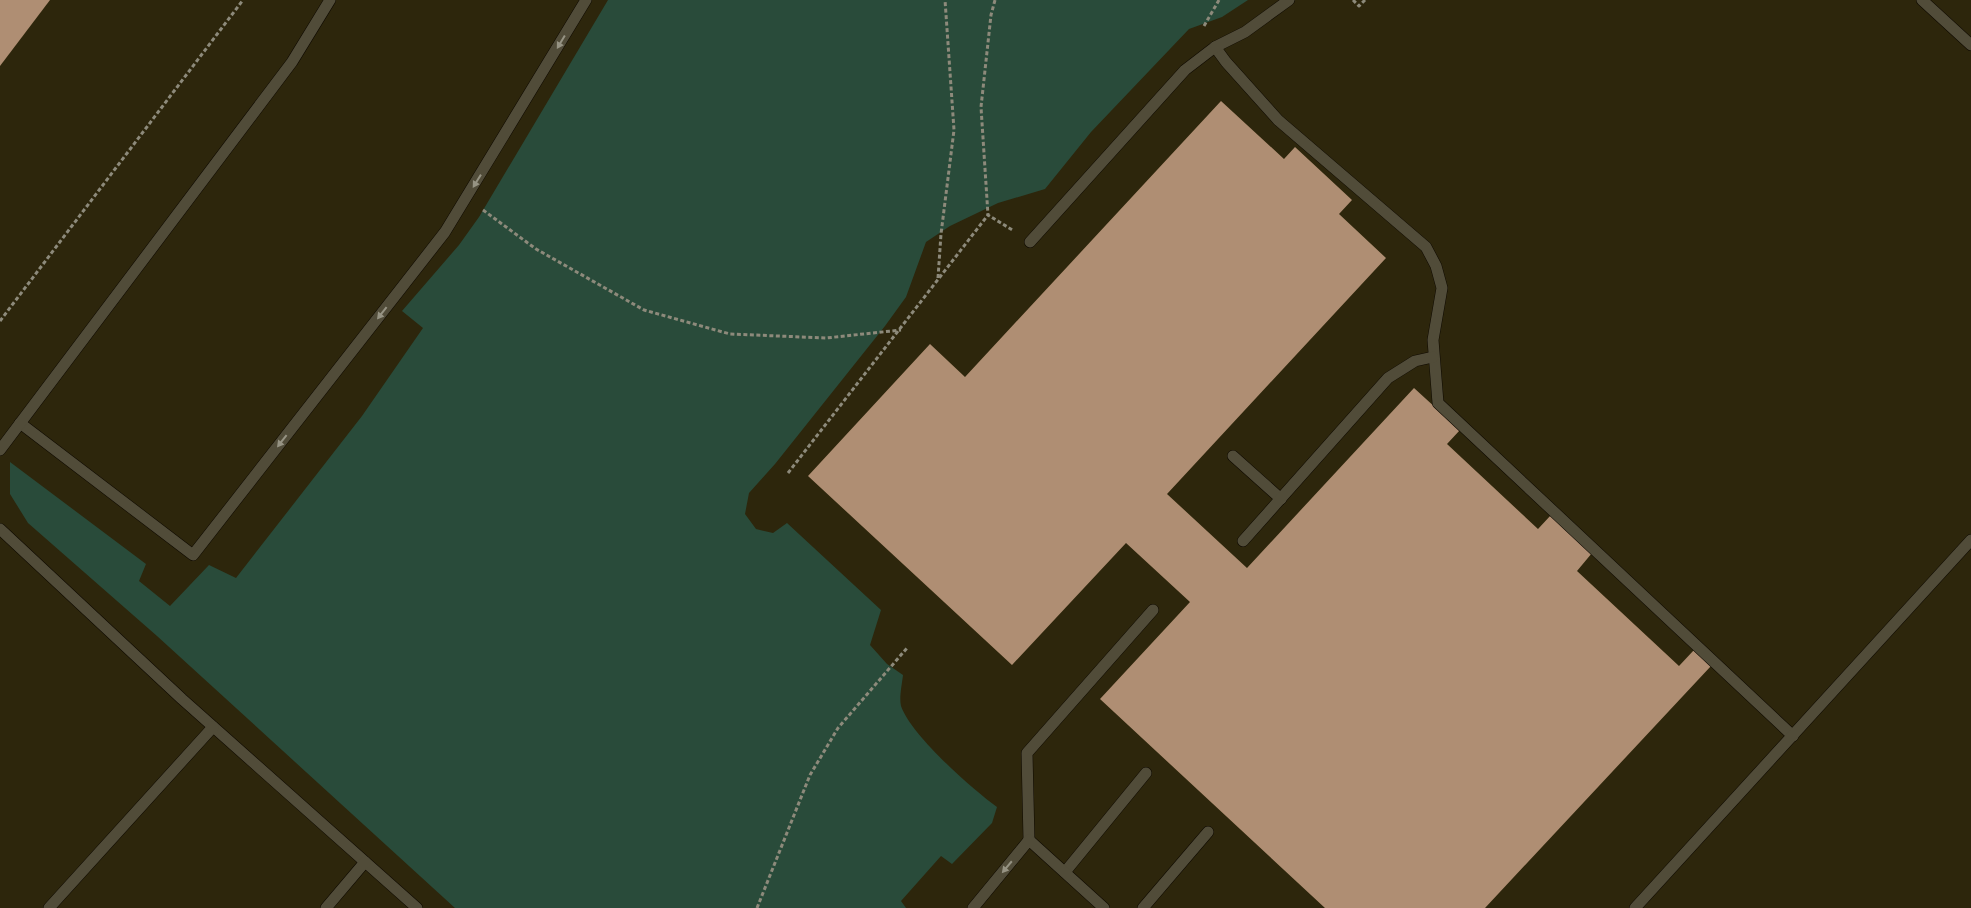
<svg xmlns="http://www.w3.org/2000/svg" width="1971" height="908" font-family="Rubik,sans-serif">
	<rect width="100%" height="100%" fill="#241f0e"/>
	<rect fill="#2d260c" x="0" y="0" width="1971" height="908"/>
	<path fill="#294b3a" d="M608 0H1248L1222 17 1189 29 1091 132 1045 189 998 203 950 226 926 242 906 297 885 326 775 464 749 493 745 514 756 529 773 533 787 523 881 610 870 645 887 664 903 675C902 684 899 698 901 706 911 735 972 789 997 807L992 823 952 864 941 856 901 901 906 908H455L157 636 28 523 10 494V462L146 564 139 581 170 606 209 565 236 578 362 416 423 328 402 311 459 245 479 217Z"/>
	<g fill="#af8e73">
		<polygon points="0,0 50,0 0,66"/>
		<polygon points="1221,101 1284,159 1295,147 1352,200 1339,214 1386,258 1167,494 1247,568 1414,388 1460,430 1447,444 1538,529 1551,515 1592,553 1577,571 1679,666 1694,650 1711,666 1485,908 1325,908 1100,699 1190,602 1126,543 1012,665 808,476 930,344 965,377"/>
	</g>
	<g fill="none" stroke-linecap="round" stroke-linejoin="round">
		<defs>
			<g id="lane">
				<polyline points="1922,0 1971,45"/>
				<polyline points="1215,47 1226,62 1278,120 1426,247 1436,266 1442,288 1433,340 1438,403 1793,736"/>
				<polyline points="1030,242 1185,70 1215,47 1245,32 1289,0"/>
				<polyline points="20,423 193,555 445,232 586,0"/>
				<polyline points="0,450 292,62 330,0"/>
				<polyline points="1233,456 1281,499"/>
				<polyline points="0,529 182,699 417,908"/>
				<polyline points="1243,541 1388,378 1415,361 1433,357"/>
				<polyline points="1029,840 1027,753 1153,610"/>
				<polyline points="1065,872 1146,773"/>
				<polyline points="49,908 213,727"/>
				<polyline points="326,908 365,862"/>
				<polyline points="973,908 1029,840 1104,908"/>
				<polyline points="1143,908 1208,832"/>
				<polyline points="1635,908 1971,540"/>
			</g>
		</defs>
		<use href="#lane" stroke="#0e0900" stroke-width="12"/>
		<g stroke="#8d8a7b" stroke-width="3" stroke-dasharray="4 2.5" stroke-linecap="butt">
			<polyline points="995,0 991,15 981,107 988,215 1014,231"/>
			<polyline points="1353,0 1359,6 1365,0"/>
			<polyline points="1204,26 1219,0"/>
			<polyline points="483,210 536,249 644,310 730,334 826,338 901,330"/>
			<polyline points="938,278 941,234 954,130 945,0"/>
			<polyline points="0,321 243,0"/>
			<polyline points="788,473 988,215"/>
			<polyline points="757,908 810,775 838,728 907,648"/>
		</g>
		<use href="#lane" stroke="#514c39" stroke-width="11"/>
	</g>
	<defs><path id="oneway-solid" d="M-6-.8H1V-3.2L6.5 0L1 3.2V.8H-6Z" transform="scale(1.25)"/></defs>
	<g fill="#969383">
		<use href="#oneway-solid" transform="translate(561 42) rotate(121)"/>
		<use href="#oneway-solid" transform="translate(477 181) rotate(122)"/>
		<use href="#oneway-solid" transform="translate(382 313) rotate(128)"/>
		<use href="#oneway-solid" transform="translate(282 441) rotate(128)"/>
		<use href="#oneway-solid" transform="translate(1007 867) rotate(130)"/>
	</g>
</svg>
